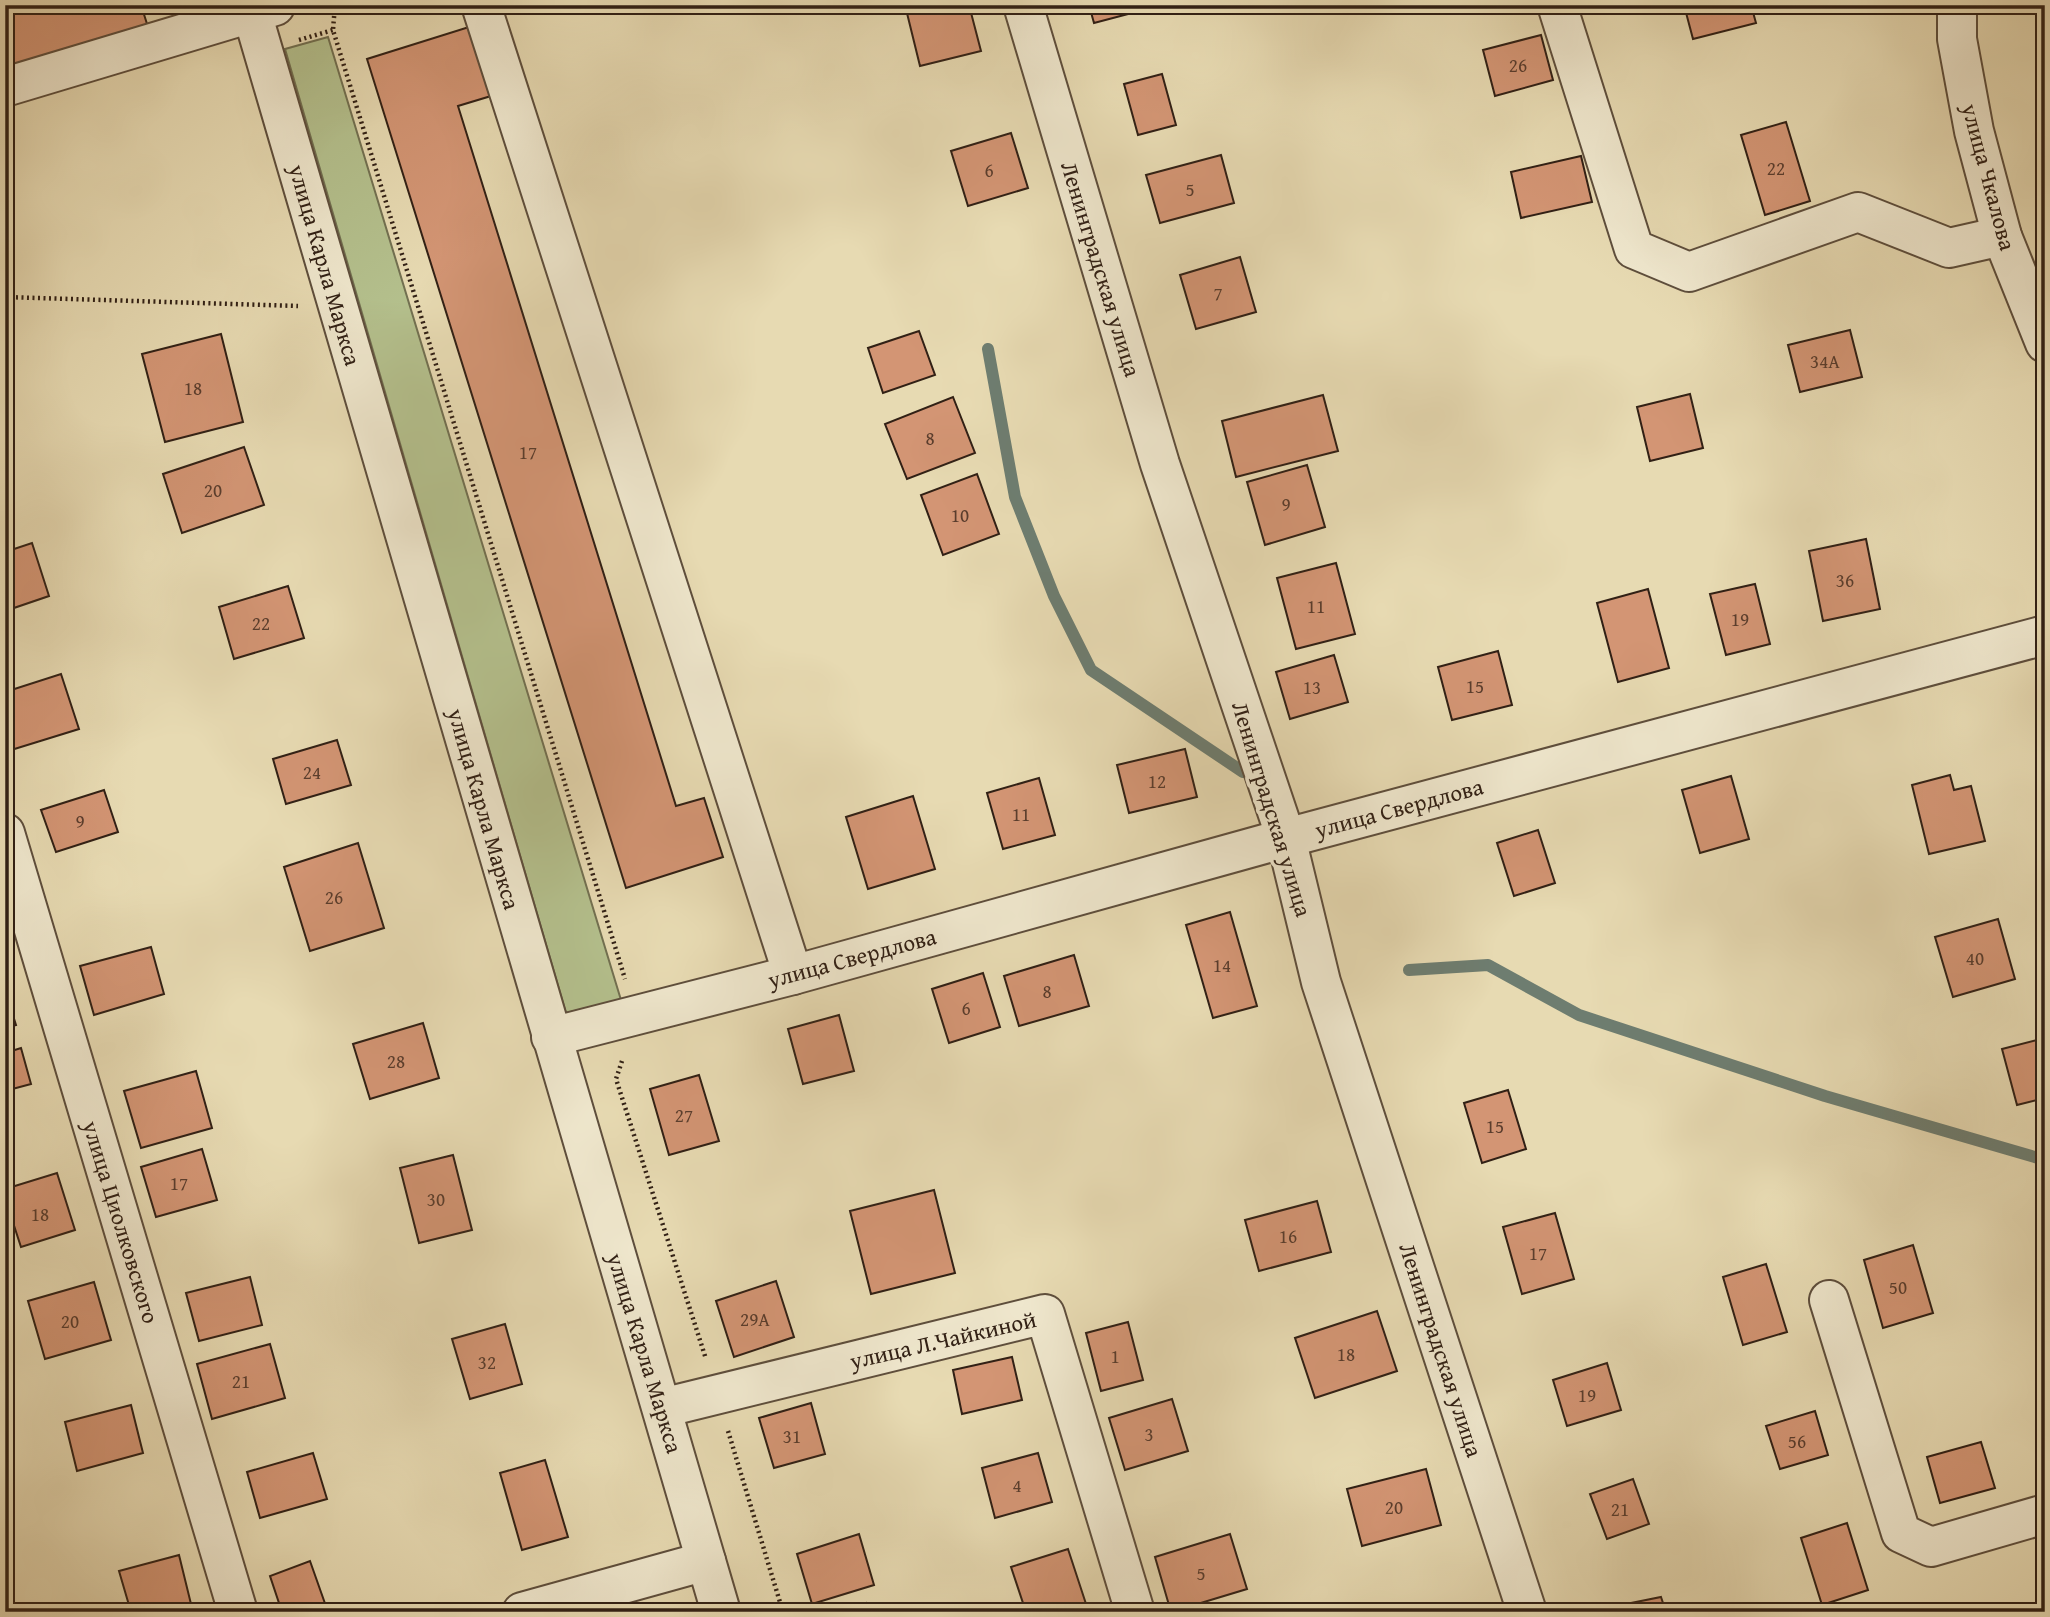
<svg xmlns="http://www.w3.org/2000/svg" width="2050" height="1617" font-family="'Gentium Book Plus',serif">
	<rect width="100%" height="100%" fill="#e7dab2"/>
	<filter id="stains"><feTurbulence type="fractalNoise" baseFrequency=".00286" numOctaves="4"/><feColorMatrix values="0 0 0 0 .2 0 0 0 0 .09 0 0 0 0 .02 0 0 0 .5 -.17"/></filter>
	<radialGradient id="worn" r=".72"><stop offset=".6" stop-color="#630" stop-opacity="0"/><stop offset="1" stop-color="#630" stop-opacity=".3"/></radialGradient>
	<polygon fill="#b4c08d" stroke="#727051" stroke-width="2" points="328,37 621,1000 566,1013 285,49"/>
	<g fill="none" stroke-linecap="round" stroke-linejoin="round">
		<g stroke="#6e7d70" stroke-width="12">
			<polyline points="988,349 1015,497 1054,596 1091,670 1243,772"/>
			<polyline points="1409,970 1488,965 1579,1015 1825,1096 2045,1160"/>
		</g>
	</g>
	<g fill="#d39574" stroke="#312015" stroke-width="2">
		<polygon points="5,5 141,5 148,27 5,69"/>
		<polygon points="905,5 969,5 981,51 920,66"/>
		<polygon points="1089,5 1151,5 1151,8 1094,23"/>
		<polygon points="1684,5 1751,5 1756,23 1693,39"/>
		<polygon points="469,27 491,96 458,106 676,806 704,798 723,857 626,888 367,59"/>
		<polygon points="1541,35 1553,80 1495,96 1483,50"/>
		<polygon points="1162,74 1176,125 1138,135 1124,84"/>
		<polygon points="1786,122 1810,201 1765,215 1741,135"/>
		<polygon points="1011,133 1028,188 968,206 951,151"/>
		<polygon points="1221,155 1234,203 1160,223 1146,175"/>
		<polygon points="1581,156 1592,202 1521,218 1511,172"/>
		<polygon points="1240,257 1256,312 1196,329 1180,275"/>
		<polygon points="1850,330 1862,377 1800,392 1788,345"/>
		<polygon points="919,331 935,375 883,393 868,348"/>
		<polygon points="221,334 243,422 165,442 142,354"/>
		<polygon points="1690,394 1703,448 1650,461 1637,407"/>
		<polygon points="1323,395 1338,451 1236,477 1222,421"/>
		<polygon points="953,397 975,453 907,479 885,424"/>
		<polygon points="244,447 264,505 182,533 163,474"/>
		<polygon points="1307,465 1325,527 1265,545 1247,482"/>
		<polygon points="977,474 999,534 943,555 921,495"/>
		<polygon points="1866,539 1880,609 1823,621 1809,551"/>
		<polygon points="32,543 49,596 5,611 5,552"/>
		<polygon points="1336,563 1355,634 1296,649 1277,578"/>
		<polygon points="1755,584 1770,644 1726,655 1710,594"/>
		<polygon points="288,586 304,638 234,659 219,607"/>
		<polygon points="1648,589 1669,668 1618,682 1597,603"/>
		<polygon points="1498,651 1512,705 1452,720 1438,667"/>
		<polygon points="1334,655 1348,702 1290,719 1276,672"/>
		<polygon points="61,674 79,729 8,751 5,742 5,692"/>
		<polygon points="337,740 351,785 286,804 273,759"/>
		<polygon points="1185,749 1197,797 1129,813 1117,765"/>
		<polygon points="1950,775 1954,790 1971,786 1985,841 1929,854 1912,785"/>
		<polygon points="1731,776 1749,839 1700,853 1682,790"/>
		<polygon points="1039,778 1055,835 1003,849 987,793"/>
		<polygon points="104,790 118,832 56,852 41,810"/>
		<polygon points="913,796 935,869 868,889 846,817"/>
		<polygon points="1538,830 1555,883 1514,896 1497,843"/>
		<polygon points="358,843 384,928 310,951 284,867"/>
		<polygon points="1230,912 1257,1006 1213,1018 1186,925"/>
		<polygon points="1998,919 2015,979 1953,997 1935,937"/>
		<polygon points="151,947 164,994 94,1015 80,966"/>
		<polygon points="1074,955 1089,1006 1019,1026 1004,976"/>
		<polygon points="983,973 1000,1027 949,1043 932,989"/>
		<polygon points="5,990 16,1025 5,1028"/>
		<polygon points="839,1015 854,1071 803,1084 788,1029"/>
		<polygon points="423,1023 439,1078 370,1099 353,1044"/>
		<polygon points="2045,1038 2045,1098 2017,1105 2002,1049"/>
		<polygon points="21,1048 31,1084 5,1091 5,1053"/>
		<polygon points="196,1071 212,1128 141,1148 124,1091"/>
		<polygon points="699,1075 719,1141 669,1155 650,1089"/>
		<polygon points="1508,1090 1526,1149 1482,1163 1464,1103"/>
		<polygon points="202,1149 217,1200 156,1217 141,1167"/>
		<polygon points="453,1155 472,1230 419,1243 400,1168"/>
		<polygon points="57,1173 75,1230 21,1247 5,1198 5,1189"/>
		<polygon points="934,1190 955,1273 871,1294 850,1211"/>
		<polygon points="1317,1201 1331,1252 1259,1271 1245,1220"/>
		<polygon points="1555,1213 1574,1279 1522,1294 1503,1227"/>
		<polygon points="1913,1245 1933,1313 1883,1328 1864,1260"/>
		<polygon points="1766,1264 1787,1332 1743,1345 1723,1277"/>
		<polygon points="250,1277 262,1325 199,1341 186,1293"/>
		<polygon points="776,1281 794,1337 734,1357 716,1301"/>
		<polygon points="94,1282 111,1340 45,1359 28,1301"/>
		<polygon points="1377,1311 1397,1371 1315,1398 1295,1338"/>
		<polygon points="1128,1322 1143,1380 1101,1391 1086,1333"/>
		<polygon points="505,1324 522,1384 470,1399 452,1339"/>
		<polygon points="270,1344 285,1398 212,1419 197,1364"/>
		<polygon points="1012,1357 1022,1400 962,1414 953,1370"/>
		<polygon points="1607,1363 1621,1410 1567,1426 1553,1380"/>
		<polygon points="1172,1399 1188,1451 1125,1470 1109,1418"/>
		<polygon points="811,1403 825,1454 774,1468 759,1418"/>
		<polygon points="131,1405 143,1453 77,1471 65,1422"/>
		<polygon points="1815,1411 1828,1455 1780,1469 1766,1426"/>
		<polygon points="1981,1442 1995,1488 1940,1503 1927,1457"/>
		<polygon points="313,1453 327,1499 260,1518 247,1472"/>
		<polygon points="1038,1453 1052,1502 995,1518 982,1468"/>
		<polygon points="545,1460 568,1537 522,1550 500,1473"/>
		<polygon points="1426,1469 1441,1525 1362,1546 1347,1489"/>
		<polygon points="1633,1479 1649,1524 1607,1539 1590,1494"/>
		<polygon points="1847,1523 1868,1590 1822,1605 1801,1538"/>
		<polygon points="859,1534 874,1585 812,1604 797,1554"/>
		<polygon points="1230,1534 1247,1589 1171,1612 1155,1557"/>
		<polygon points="1068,1549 1088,1610 1026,1612 1011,1567"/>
		<polygon points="179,1555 191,1604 161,1612 131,1612 119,1571"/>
		<polygon points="310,1561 328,1612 282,1612 270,1576"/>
		<polygon points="1661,1597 1666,1612 1618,1612 1616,1606"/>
		<polygon points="866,1603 868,1612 837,1612"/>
		<polygon points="1469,1604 1471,1612 1442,1612"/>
	</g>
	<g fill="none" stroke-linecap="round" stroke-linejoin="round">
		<defs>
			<g id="minor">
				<polyline points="252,5 252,13 721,1612"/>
				<polyline points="481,5 793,975"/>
				<polyline points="1023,5 1160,464 1286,838 1321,982 1527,1612"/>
				<polyline points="1557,5 1634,249 1689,272 1858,212 1949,248 2002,236"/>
				<polyline points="1957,5 1957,39 1974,131 2002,236 2045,343"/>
				<polyline points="5,87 275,6"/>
				<polyline points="5,833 238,1612"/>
				<polyline points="551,1037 793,975 1286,838 2045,635"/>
				<polyline points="1829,1300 1901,1533 1931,1547 2045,1514"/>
				<polyline points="662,1408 1045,1314 1135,1612"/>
				<polyline points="522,1612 706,1561"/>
			</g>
		</defs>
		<use href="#minor" stroke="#5e4e3c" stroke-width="42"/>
		<g stroke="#312015" stroke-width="4.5" stroke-dasharray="2 3.5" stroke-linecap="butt">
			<polyline points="335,5 333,30 625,979"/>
			<polyline points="299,40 333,30"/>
			<polyline points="5,297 298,306"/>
			<polyline points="622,1061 616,1079 706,1359"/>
			<polyline points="728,1431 783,1612"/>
		</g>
		<use href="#minor" stroke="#efe7cd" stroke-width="38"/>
	</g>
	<g text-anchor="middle" stroke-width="7" stroke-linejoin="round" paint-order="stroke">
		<g font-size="19" fill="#5a3d2d">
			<text x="1518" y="72">26</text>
			<text x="1776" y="175">22</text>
			<text x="989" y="177">6</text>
			<text x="1190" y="196">5</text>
			<text x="1218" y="300">7</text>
			<text x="1825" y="368">34А</text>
			<text x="193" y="395">18</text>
			<text x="930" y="445">8</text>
			<text x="528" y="459">17</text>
			<text x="213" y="497">20</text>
			<text x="1286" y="511">9</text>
			<text x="960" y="522">10</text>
			<text x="1845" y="587">36</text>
			<text x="1316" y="613">11</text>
			<text x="1740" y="626">19</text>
			<text x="261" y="630">22</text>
			<text x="1475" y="693">15</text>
			<text x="1312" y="694">13</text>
			<text x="312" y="779">24</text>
			<text x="1157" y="788">12</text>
			<text x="1021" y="821">11</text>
			<text x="80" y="828">9</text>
			<text x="334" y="904">26</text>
			<text x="1975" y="965">40</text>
			<text x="1222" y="972">14</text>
			<text x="1047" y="998">8</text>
			<text x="966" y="1015">6</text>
			<text x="396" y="1068">28</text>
			<text x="684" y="1122">27</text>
			<text x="1495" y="1133">15</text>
			<text x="179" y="1190">17</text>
			<text x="436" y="1206">30</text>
			<text x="40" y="1221">18</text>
			<text x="1288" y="1243">16</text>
			<text x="1538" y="1260">17</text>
			<text x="1898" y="1294">50</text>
			<text x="755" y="1326">29А</text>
			<text x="70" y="1328">20</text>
			<text x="1346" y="1361">18</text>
			<text x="1115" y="1363">1</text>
			<text x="487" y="1369">32</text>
			<text x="241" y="1388">21</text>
			<text x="1587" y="1402">19</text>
			<text x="1149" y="1441">3</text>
			<text x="792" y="1443">31</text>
			<text x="1797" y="1448">56</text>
			<text x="1017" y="1492">4</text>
			<text x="1394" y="1514">20</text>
			<text x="1620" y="1516">21</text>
			<text x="1201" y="1580">5</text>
		</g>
		<g font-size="23" fill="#312015" stroke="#efe7cd">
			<text transform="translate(1989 177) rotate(75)" y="8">улица Чкалова</text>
			<text transform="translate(325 265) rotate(74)" y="8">улица Карла Маркса</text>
			<text transform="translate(1101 269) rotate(73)" y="8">Ленинградская улица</text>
			<text transform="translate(1399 808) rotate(-15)" y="8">улица Свердлова</text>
			<text transform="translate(484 809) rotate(74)" y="8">улица Карла Маркса</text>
			<text transform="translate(1272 809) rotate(73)" y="8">Ленинградская улица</text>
			<text transform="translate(852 958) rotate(-15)" y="8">улица Свердлова</text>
			<text transform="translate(121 1222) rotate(73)" y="8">улица Циолковского</text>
			<text transform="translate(943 1340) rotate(-13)" y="8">улица Л.Чайкиной</text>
			<text transform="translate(1441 1350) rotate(72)" y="8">Ленинградская улица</text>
			<text transform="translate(645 1353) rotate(73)" y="8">улица Карла Маркса</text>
		</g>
	</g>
	<rect width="2050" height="1617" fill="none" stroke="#e7dab2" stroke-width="28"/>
	<rect x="7" y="7" width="2036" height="1603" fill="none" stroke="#312015" stroke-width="3.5"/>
	<rect x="14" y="14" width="2022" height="1589" fill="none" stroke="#312015" stroke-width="2"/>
	<rect width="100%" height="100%" filter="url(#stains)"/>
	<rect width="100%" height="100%" fill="url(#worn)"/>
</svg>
